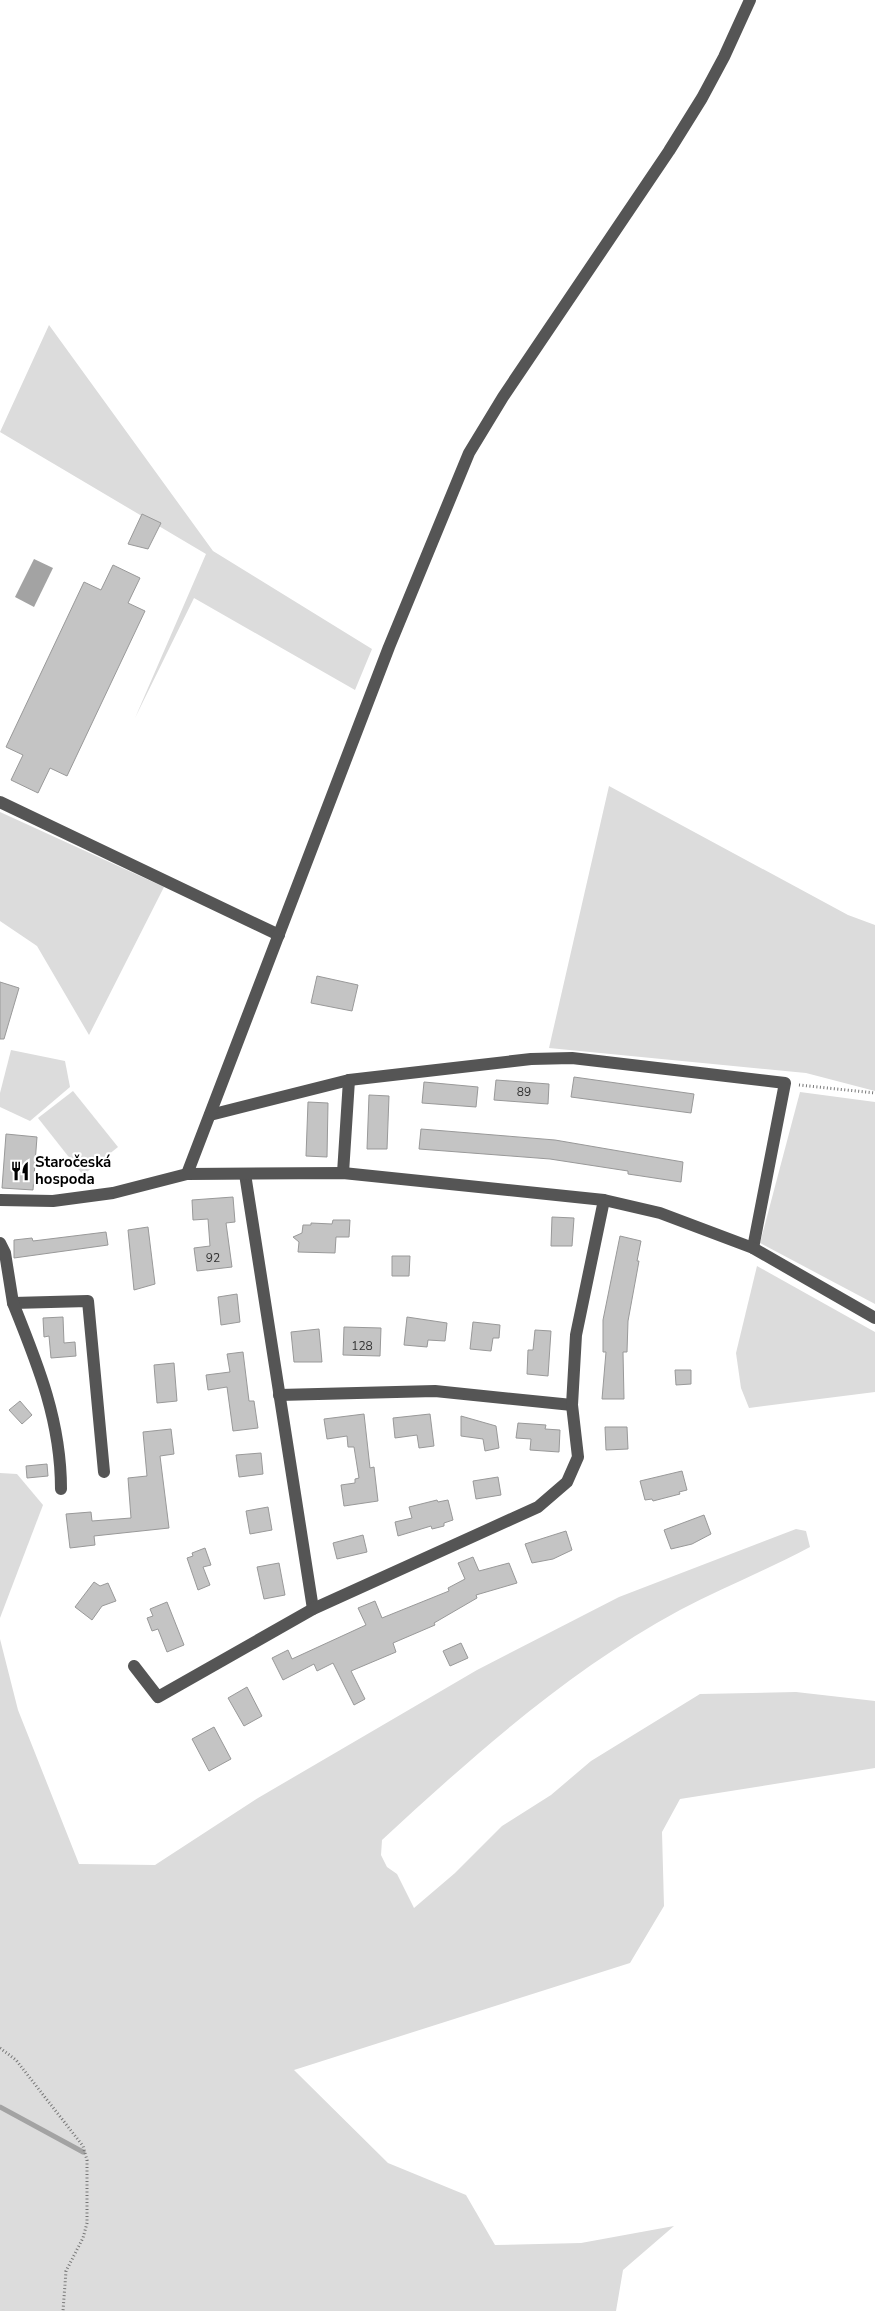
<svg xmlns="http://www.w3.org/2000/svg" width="875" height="2311" font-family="'Nunito Sans',sans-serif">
	<rect width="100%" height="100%" fill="#fff"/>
	<g fill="#dcdcdc">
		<polygon points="49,325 213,551 372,649 355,690 194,598 135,718 206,554 0,432"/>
		<polygon points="609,786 848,915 875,925 875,1091 806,1073 549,1048"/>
		<polygon points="0,812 164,887 89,1035 37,946 0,921"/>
		<polygon points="11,1050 65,1061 70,1087 30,1121 0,1107 0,1093"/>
		<polygon points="73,1091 118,1147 83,1175 38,1118"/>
		<polygon points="800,1092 875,1102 875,1304 760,1243"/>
		<polygon points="757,1266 875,1332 875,1392 749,1408 741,1388 736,1353"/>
		<polygon points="0,1473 17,1474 43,1505 0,1618"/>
		<path d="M796 1529 806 1531 810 1547C767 1570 722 1588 680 1610 569 1670 474 1755 382 1840L381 1855 387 1867 397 1874 414 1908 455 1873 502 1826 551 1795 591 1761 700 1694 796 1692 875 1701V1768L680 1799 662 1832 664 1906 630 1963 294 2070 388 2163 466 2195 495 2245 581 2243 674 2226 623 2270 616 2311H0V1639L18 1710 79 1864 155 1865 258 1798 477 1670 619 1597Z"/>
	</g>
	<polygon fill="#a3a3a3" points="34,559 53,568 34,607 15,597"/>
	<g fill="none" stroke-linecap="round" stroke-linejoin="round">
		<polyline stroke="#a3a3a3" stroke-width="5" points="0,2107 83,2152"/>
	</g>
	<g fill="#c4c4c4" stroke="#999">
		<polygon points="142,514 161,523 148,549 128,544"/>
		<polygon points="113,565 140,578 128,603 145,611 67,776 50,768 38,793 11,780 23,755 6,747 84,582 101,590"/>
		<polygon points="317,976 358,985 352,1011 311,1003"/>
		<polygon points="0,982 19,988 4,1039 0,1039"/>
		<polygon points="574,1077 694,1094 691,1113 571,1097"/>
		<polygon points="496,1080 549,1084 548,1104 494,1100"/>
		<polygon points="424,1082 478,1087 476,1107 422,1103"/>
		<polygon points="369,1095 389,1096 387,1149 367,1149"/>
		<polygon points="308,1102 328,1103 327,1157 306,1156"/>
		<polygon points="421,1129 555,1140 683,1162 681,1182 628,1174 628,1171 550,1159 419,1149"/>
		<polygon points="6,1134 37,1137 33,1190 2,1188"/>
		<polygon points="233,1197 235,1222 226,1223 232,1267 197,1271 194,1248 210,1246 208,1219 193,1220 192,1200"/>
		<polygon points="552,1217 574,1218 572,1246 551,1246"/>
		<polygon points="333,1220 350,1220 349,1237 336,1237 335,1253 298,1252 299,1242 293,1237 302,1233 303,1225 311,1225 311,1223 332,1224"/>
		<polygon points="148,1227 155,1284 134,1290 128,1230"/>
		<polygon points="106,1232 108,1245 14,1258 14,1240 32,1238 33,1241"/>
		<polygon points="620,1236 641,1241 637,1261 639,1261 628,1321 627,1352 623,1352 624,1399 602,1399 606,1352 603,1352 603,1320"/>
		<polygon points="392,1256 410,1256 409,1276 392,1276"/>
		<polygon points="237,1294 240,1322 221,1325 218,1297"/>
		<polygon points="63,1317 64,1343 75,1342 76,1356 51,1358 49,1336 44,1337 43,1318"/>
		<polygon points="407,1317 447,1323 445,1341 428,1340 427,1347 404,1345"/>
		<polygon points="473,1322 500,1325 499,1338 493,1338 491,1351 470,1349"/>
		<polygon points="344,1327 381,1328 380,1356 343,1355"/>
		<polygon points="319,1329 322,1362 294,1362 291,1332"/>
		<polygon points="535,1330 551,1331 548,1376 527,1374 528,1350 533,1350"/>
		<polygon points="243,1352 249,1401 254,1401 258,1428 233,1431 227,1387 208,1390 206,1375 230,1372 227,1354"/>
		<polygon points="174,1363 177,1401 157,1403 154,1365"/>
		<polygon points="675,1370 691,1370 691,1384 676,1385"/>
		<polygon points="20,1401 32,1415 22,1424 9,1410"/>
		<polygon points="364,1414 370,1468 374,1467 378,1501 344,1506 341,1485 355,1483 355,1479 359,1478 354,1447 348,1447 347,1436 327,1439 324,1419"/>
		<polygon points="430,1414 434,1446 419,1448 417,1435 395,1438 393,1418"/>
		<polygon points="461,1416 496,1426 499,1448 485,1451 483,1439 461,1436"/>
		<polygon points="518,1423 546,1425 545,1429 560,1430 559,1452 530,1450 531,1439 516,1438"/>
		<polygon points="605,1427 627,1427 628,1449 606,1450"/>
		<polygon points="171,1429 174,1454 160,1456 169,1528 94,1536 95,1545 70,1548 66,1514 91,1512 92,1521 131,1518 128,1478 147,1476 143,1432"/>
		<polygon points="261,1453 263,1474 239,1477 236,1455"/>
		<polygon points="47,1464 48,1476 27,1478 26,1466"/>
		<polygon points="682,1471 687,1490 679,1492 680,1494 653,1501 652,1499 645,1500 640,1481"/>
		<polygon points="498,1477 501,1495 476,1499 473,1481"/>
		<polygon points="437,1500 438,1502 448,1500 453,1520 444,1523 444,1526 432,1529 431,1526 398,1536 395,1522 412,1518 409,1507"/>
		<polygon points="268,1507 272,1530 250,1534 246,1511"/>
		<polygon points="704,1515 711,1534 692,1544 671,1549 664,1530"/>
		<polygon points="566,1531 572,1550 553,1559 532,1563 525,1544"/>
		<polygon points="363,1535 367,1552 337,1559 333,1543"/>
		<polygon points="205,1548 211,1565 203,1567 210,1585 198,1590 187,1558 193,1556 192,1553"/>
		<polygon points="473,1557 479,1571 509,1563 517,1583 476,1595 477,1598 434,1623 435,1625 393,1643 396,1652 351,1671 365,1699 354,1705 333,1663 317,1671 314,1664 283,1680 272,1658 288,1650 292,1659 366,1625 358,1608 375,1601 382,1618 449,1591 448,1588 465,1579 458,1563"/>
		<polygon points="279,1563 285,1595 264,1599 257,1567"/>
		<polygon points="94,1582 100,1586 108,1583 116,1601 102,1606 92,1620 75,1607"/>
		<polygon points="167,1602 184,1645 167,1652 158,1629 152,1631 147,1618 153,1616 150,1609"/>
		<polygon points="461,1643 468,1658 450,1666 443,1651"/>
		<polygon points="247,1687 262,1716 244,1726 228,1698"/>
		<polygon points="214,1727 231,1759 209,1771 192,1739"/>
	</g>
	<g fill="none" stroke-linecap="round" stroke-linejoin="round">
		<g stroke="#777" stroke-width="3" stroke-dasharray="1 2.5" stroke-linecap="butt">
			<polyline points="799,1085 875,1093"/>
			<polyline points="0,2048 16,2060 83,2146 87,2160 87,2223 83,2238 66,2271 63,2311"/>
		</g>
		<g stroke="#555" stroke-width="12">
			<polyline points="0,802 279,935"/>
			<polyline points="210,1115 349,1080 531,1059 572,1058 785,1083 753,1248"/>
			<polyline points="343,1173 349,1080"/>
			<polyline points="187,1174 389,647 469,453 503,397 669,151 702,98 724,57 750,0"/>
			<polyline points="245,1174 313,1609"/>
			<polyline points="0,1200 53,1201 113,1193 187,1174 343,1173 604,1200 660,1213 753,1248 875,1318"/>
			<polyline points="0,1243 5,1253 13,1303 88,1301 104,1472"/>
			<path d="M13 1303C38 1365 61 1421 61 1489"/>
			<polyline points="279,1395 435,1391 572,1405"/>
			<polyline points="134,1666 158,1697 313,1609 538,1507 567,1482 578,1457 572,1405 576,1335 604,1200"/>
		</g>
	</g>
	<defs>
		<symbol id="restaurant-bare" viewBox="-9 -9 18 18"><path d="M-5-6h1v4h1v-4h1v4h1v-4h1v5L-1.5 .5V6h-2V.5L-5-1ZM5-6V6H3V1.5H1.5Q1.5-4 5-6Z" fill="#000" stroke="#fff" stroke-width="2.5" paint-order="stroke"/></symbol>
	</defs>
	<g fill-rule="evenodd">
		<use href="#restaurant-bare" x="6" y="1157" width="28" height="28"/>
	</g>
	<g text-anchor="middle" stroke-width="4.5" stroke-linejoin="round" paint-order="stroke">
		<g font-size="12" fill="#313131">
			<text x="524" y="1096">89</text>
			<text x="213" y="1262">92</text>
			<text x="362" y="1350">128</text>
		</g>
		<g font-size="15" font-weight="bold" fill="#000" stroke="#fff" text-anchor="start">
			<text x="35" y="1167">Staročeská<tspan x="35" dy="17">hospoda</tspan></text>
		</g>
	</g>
</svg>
